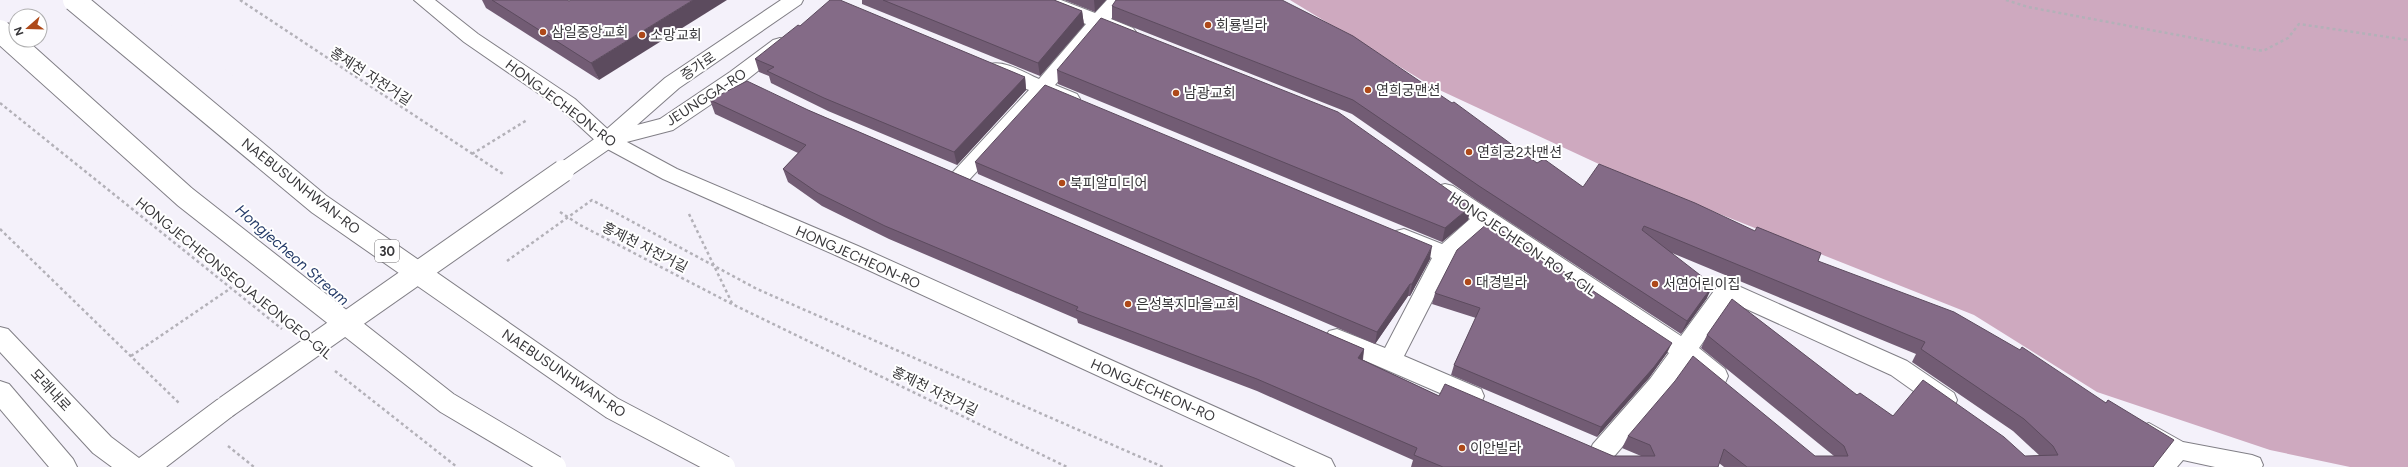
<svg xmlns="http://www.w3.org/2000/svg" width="2408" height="467" font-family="Figtree,'Noto Sans KR',sans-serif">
	<rect width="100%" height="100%" fill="#f4f1fa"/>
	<polygon fill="#cea9bf" points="1290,0 2408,0 2408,467 2350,467 2270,450 2097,392 1974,315 1629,178 1433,87"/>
	<path fill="#f4f1fa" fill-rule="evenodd" d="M0 0H140L281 115 472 250 594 331 704 391 826 467H524L338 351 0 61ZM16 16H40V40H16Z"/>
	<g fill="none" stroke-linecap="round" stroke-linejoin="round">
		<defs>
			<polygon id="lane" points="2149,423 2183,442 2252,455 2260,458 2263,465 2262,467 2215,467 2183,460 2177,467 2153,467 2163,452 2141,438 2138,432 2141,426"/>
			<g id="street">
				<polygon points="414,0 435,0 478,34 575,99 614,135 677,169 858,246 1331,459 1335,467 1296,467 842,258 663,179 600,145 561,109 464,42"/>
				<path d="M1034 0H1061L1095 13 1107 0H1126L1111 19 1133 28 1136 32 1133 36 1126 38 1102 30 1055 85 1077 94 1080 99 1077 104 1070 106 1046 97 967 182 960 185 953 182 949 177 953 172 1029 90 990 74 987 69 990 64C1005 60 1025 73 1039 79L1086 24 1036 4Z"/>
				<path d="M1445 184 1453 186 1681 336 1719 284 1727 281 1907 361 1954 393 1957 400 1954 407 1945 410 1936 407 1891 375 1731 302 1699 348 1725 369 1728 376 1725 383C1708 389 1699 376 1687 366L1668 393 1611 460 1602 463 1593 460 1589 452 1593 444 1650 379 1669 353 1486 230 1453 260 1404 356 1481 389 1484 396 1481 403 1472 406 1463 403 1329 345 1325 338 1329 331 1337 329 1385 348 1432 258 1396 243 1393 237 1396 231 1404 229 1442 244 1470 219 1437 198 1434 192 1437 186Z"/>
			</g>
			<g id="secondary">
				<polygon points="781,0 803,0 801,4 679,88 637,125 660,119 730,72 773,40 780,38 787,40 790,44 787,48 744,82 673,130 615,145 570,176 563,179 556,176 552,171 556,166 600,135 665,78"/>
				<polygon points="0,327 8,329 111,437 139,458 217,400 226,397 235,400 238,407 235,414 166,467 112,467 93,453 0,352"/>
				<polygon points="0,381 9,384 73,459 77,467 49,467 0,409"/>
			</g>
		</defs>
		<use href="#lane" stroke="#817f86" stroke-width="2"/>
		<use href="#street" stroke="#817f86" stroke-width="2"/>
		<use href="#secondary" stroke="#817f86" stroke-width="2"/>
		<g stroke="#b3b1b8" stroke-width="2.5" stroke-dasharray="3 3" stroke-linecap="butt">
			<polyline points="240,0 503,174"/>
			<polyline points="2006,0 2028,7 2263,51 2288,38 2299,24 2408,40"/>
			<polyline points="0,103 282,329"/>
			<polyline points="472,154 527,120"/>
			<polyline points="560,212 580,225 732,304 1067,467"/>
			<polyline points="689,214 732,303"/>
			<polyline points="0,229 179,403"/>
			<polyline points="507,261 592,200 757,289 1163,467"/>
			<polyline points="131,356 231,288"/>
			<polyline points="335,371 457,467"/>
			<polyline points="228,446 254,467"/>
		</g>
		<use href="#lane" fill="#fff" fill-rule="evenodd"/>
		<use href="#street" fill="#fff" fill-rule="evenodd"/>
		<use href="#secondary" fill="#fff" fill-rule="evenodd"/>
		<defs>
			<polyline id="secondary-bridge" points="226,407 563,171"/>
			<g id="highway-bridge">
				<polyline points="74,0 319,204 612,408 724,467"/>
				<polyline points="0,31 185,197 447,403 555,467"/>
			</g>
		</defs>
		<use href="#secondary-bridge" stroke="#817f86" stroke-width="24" stroke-linecap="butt"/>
		<use href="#highway-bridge" stroke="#817f86" stroke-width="24" stroke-linecap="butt"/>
		<use href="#secondary-bridge" stroke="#fff" stroke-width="22"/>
		<use href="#highway-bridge" stroke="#fff" stroke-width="22"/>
	</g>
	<g fill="#725c74">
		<polygon points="482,0 567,0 599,80 486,8"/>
		<polygon points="862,0 1054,0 1082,11 1084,25 1040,76 862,4"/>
		<polygon points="1064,0 1106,0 1095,12"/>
		<polygon points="1112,6 1537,163 1583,187 1818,261 2106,403 2108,400 2153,467 1724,467 1719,463 1718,467 1411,467 1413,460 1257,391 1078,323 1077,319 889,239 822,206 788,182 783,169 798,153 715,114 710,100 808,110 1364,349 1363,360 1439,396 1613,456 1641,456 1622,448 1628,436 1815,456 1834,456 1701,348 1707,335 1857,395 1893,416 2025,456 2040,456 2013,431 1912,362 1916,354 1672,253 1707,298 1681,334 1476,200 1352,114 1112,19"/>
		<polygon points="800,26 1025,77 1026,90 957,165 828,111 771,83 769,76 759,72 755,59"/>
		<polygon points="1057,70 1468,220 1442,242 1058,84"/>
		<polygon points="975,162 1430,259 1410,296 1408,296 1375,344 978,174"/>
		<polygon points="1435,293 1667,353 1649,378 1597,437 1451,375 1454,365 1476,318 1432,304"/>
	</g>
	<g fill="#5c4b5e">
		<polygon points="693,0 727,0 599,80 591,63"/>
		<polygon points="1094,0 1106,0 1095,12"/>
		<polygon points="1082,11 1084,25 1040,76 1038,63"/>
		<polygon points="1025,77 1026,90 957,165 954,152"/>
		<polygon points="1471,206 1468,220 1442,242 1445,228"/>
		<polygon points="1432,246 1430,259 1410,296 1412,284"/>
		<polygon points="1410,284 1408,296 1375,344 1377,332"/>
		<polygon points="1713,285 1707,298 1681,334 1687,321"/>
		<polygon points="1672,343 1667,353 1649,378 1597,437 1601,427"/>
		<polygon points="1364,349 1362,362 1358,358"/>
	</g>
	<g fill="#846b87" stroke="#5c4b5e">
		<polygon points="492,0 567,0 569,1 571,0 693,0 591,63"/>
		<polygon points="830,0 840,0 1025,77 954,152 824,98 767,71 774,67 755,59 798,25 800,26"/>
		<polygon points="883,0 1054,0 1082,11 1038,63"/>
		<polygon points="1116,0 1282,0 1353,36 1452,103 1454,102 1537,163 1544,159 1583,187 1599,164 1695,203 1755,231 1757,227 1821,253 1818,261 1954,312 2020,350 2022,347 2106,403 2108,400 2174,440 2153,467 1747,467 1724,449 1718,467 1443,467 1414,455 1417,448 1257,379 1076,310 1078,307 885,226 818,193 783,169 806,145 710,100 747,81 808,110 1364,349 1358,358 1439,396 1445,384 1613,456 1655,456 1650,445 1628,436 1675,381 1693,356 1815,456 1848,456 1844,446 1707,335 1732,299 1857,395 1860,393 1893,416 1923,380 2004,437 2025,456 2058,455 2053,446 2024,419 1921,349 1925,342 1644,226 1642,230 1713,285 1687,321 1479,186 1353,100 1112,6"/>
		<polygon points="1101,18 1338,112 1471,206 1445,228 1057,70"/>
		<polygon points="1045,85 1432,246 1412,284 1410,284 1377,332 975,162"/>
		<polygon points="1489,222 1672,343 1654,367 1601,427 1454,365 1480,308 1435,293 1457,250"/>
	</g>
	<g fill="#ae4919" stroke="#fff" stroke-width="1.5">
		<circle cx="1208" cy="25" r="4"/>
		<circle cx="543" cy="32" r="4"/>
		<circle cx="642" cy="35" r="4"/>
		<circle cx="1368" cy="90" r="4"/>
		<circle cx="1176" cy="93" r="4"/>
		<circle cx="1469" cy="152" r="4"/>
		<circle cx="1062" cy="183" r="4"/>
		<circle cx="1468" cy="282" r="4"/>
		<circle cx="1655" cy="284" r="4"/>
		<circle cx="1128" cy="304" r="4"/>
		<circle cx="1462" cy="448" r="4"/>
	</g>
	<g text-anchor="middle" stroke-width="4" stroke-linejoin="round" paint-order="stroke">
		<rect fill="#fff" stroke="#747375" stroke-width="1" x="375" y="240" width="24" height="22" rx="3"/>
		<g font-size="13" font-weight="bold" fill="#38373a">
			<text x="387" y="256">30</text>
		</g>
		<g font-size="14" fill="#38373a" stroke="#fff" text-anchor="start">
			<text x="1216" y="30">회룡빌라</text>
			<text x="551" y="37">삼일중앙교회</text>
			<text x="650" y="40">소망교회</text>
			<text x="1376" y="95">연희궁맨션</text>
			<text x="1184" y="98">남광교회</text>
			<text x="1477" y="157">연희궁2차맨션</text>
			<text x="1070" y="188">북피알미디어</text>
			<text x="1476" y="287">대경빌라</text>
			<text x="1663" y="289">서연어린이집</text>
			<text x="1136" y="309">은성복지마을교회</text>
			<text x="1470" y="453">이안빌라</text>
		</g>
		<g font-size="14" fill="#38373a" stroke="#fff">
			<text transform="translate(698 66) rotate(-34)" y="5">증가로</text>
			<text transform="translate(371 76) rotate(33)" y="5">홍제천 자전거길</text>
			<text transform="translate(706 97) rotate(-33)" y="5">JEUNGGA-RO</text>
			<text transform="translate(561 103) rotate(37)" y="5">HONGJECHEON-RO</text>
			<text transform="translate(301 186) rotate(38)" y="5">NAEBUSUNHWAN-RO</text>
			<text transform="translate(1523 244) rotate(34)" y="5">HONGJECHEON-RO 4-GIL</text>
			<text transform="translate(645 247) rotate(27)" y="5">홍제천 자전거길</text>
			<text transform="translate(858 257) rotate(24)" y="5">HONGJECHEON-RO</text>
			<text transform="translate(234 278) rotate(39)" y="5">HONGJECHEONSEOJAJEONGEO-GIL</text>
			<text transform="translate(564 373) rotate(34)" y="5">NAEBUSUNHWAN-RO</text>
			<text transform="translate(51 390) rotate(47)" y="5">모래내로</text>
			<text transform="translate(1153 390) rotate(24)" y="5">HONGJECHEON-RO</text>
			<text transform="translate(935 391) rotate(26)" y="5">홍제천 자전거길</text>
		</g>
		<g font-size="15" font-style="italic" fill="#243b68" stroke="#fff">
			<text transform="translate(292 255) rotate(41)" y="5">Hongjecheon Stream</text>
		</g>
	</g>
	<g transform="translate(28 28) rotate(250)"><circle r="19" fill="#ffffff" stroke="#afafb0"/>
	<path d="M0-3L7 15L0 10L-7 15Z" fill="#ae4919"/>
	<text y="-6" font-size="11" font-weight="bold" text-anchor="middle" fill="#38373a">N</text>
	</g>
</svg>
